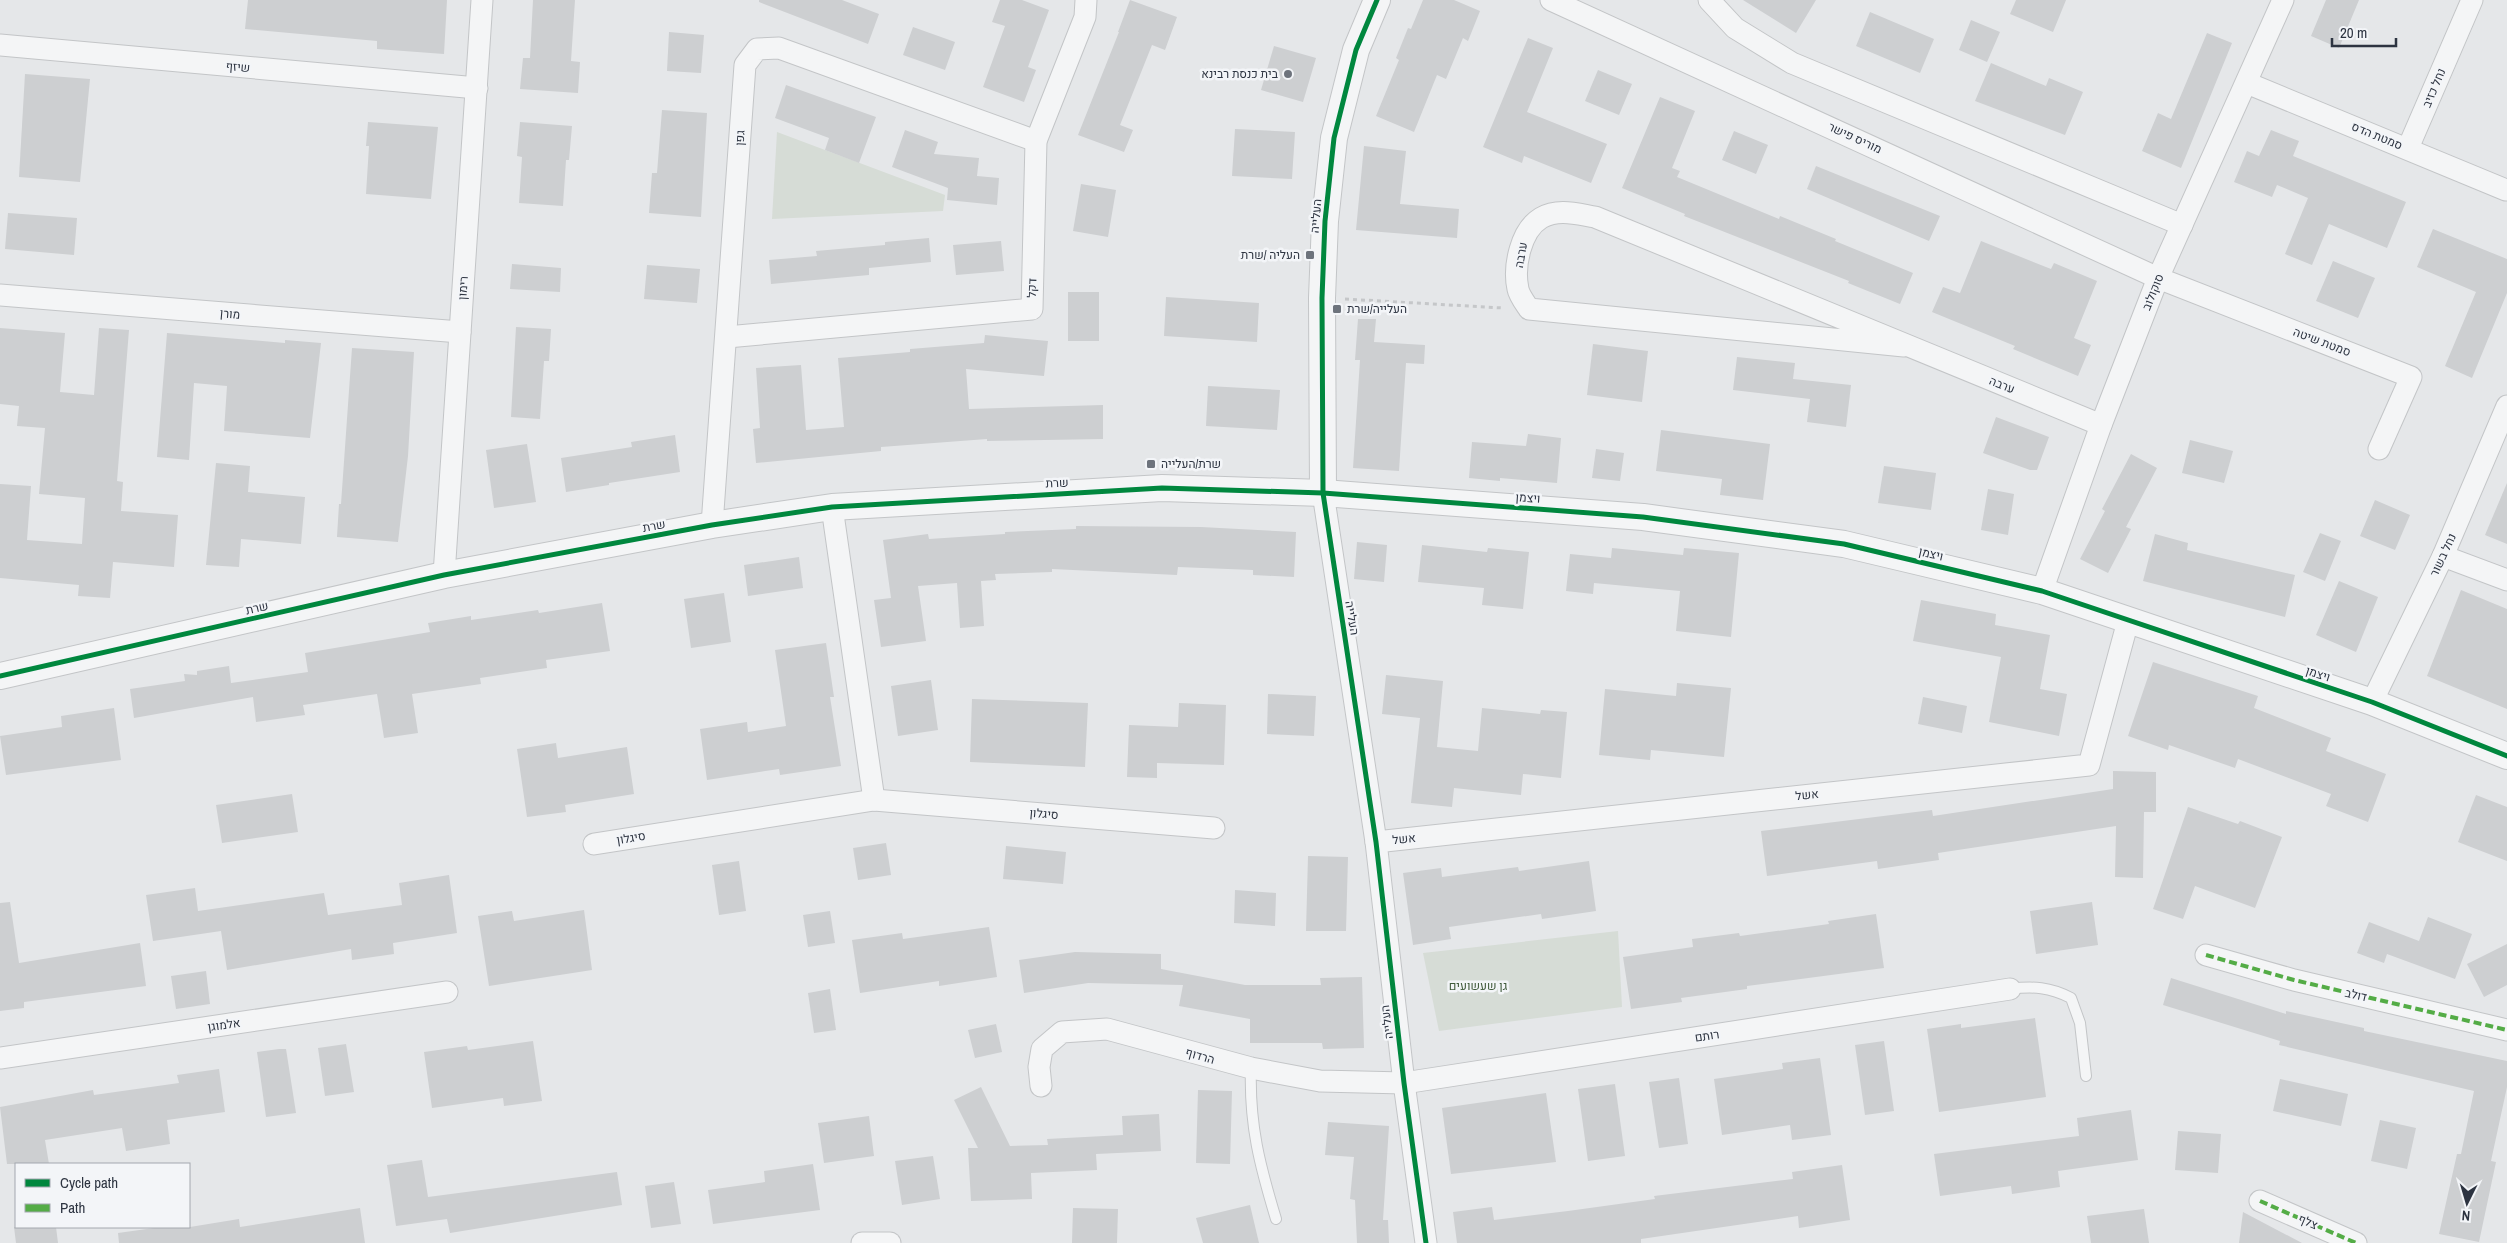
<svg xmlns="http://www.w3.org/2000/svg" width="2507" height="1243" font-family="'Archivo Narrow',Heebo,sans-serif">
	<rect width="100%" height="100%" fill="#e5e7e9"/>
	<g fill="#d6dcd6">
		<polygon points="777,132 945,195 943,211 772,219"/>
		<polygon points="1618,931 1622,1007 1439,1031 1423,953"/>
	</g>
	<g fill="#cdcfd1">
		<polygon points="248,0 447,0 444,54 377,49 377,41 245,29"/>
		<polygon points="533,0 575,0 571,61 580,62 578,93 520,89 523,58 530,58"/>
		<polygon points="759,0 842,0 879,14 868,44 759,2"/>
		<polygon points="1000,0 1022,0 1049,10 1028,67 1036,70 1024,102 983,87 1005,26 992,22"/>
		<polygon points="1130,0 1177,17 1165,50 1152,45 1120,125 1133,130 1124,152 1078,135 1119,32 1118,32"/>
		<polygon points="1423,0 1454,0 1480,11 1468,41 1463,38 1446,79 1437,75 1414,132 1376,116 1399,60 1396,58 1408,28 1411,29"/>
		<polygon points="1743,0 1816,0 1796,33"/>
		<polygon points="2016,0 2066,0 2053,32 2010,14"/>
		<polygon points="2326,0 2359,0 2339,48 2311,36"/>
		<polygon points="1870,12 1934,39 1920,73 1856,46"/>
		<polygon points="1971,20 2000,32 1987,62 1959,50"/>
		<polygon points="913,27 955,42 945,70 903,55"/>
		<polygon points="669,32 704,35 701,73 667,71"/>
		<polygon points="2207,33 2232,43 2181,168 2142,151 2158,113 2171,119"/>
		<polygon points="1528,38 1553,48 1527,112 1607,144 1591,183 1524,156 1522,163 1483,147"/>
		<polygon points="1274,46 1316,58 1303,102 1261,90"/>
		<polygon points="1991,63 2046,86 2049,78 2083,92 2065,135 1975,101"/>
		<polygon points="1598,70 1632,84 1619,115 1585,101"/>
		<polygon points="25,74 90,79 80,182 19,177"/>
		<polygon points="786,85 876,117 859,163 825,150 829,138 775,118"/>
		<polygon points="1660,97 1695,111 1672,168 1680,171 1677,177 1779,219 1780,216 1836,239 1835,241 1913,273 1900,304 1848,283 1849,281 1684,216 1685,214 1622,188"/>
		<polygon points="662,110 707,113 701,217 649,213 652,173 657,173"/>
		<polygon points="368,122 438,127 431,199 366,194 369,146 366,146"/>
		<polygon points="520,122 572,126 569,160 566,160 563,206 519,203 522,157 517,156"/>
		<polygon points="1235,129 1295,132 1292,179 1232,176"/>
		<polygon points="905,130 938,142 934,154 979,158 977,176 999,178 997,205 947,200 948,188 892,167"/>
		<polygon points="2271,130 2299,141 2293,156 2406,202 2387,248 2329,224 2312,265 2285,254 2308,198 2277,185 2272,197 2234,182 2247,151 2259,156"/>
		<polygon points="1734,131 1768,145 1756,174 1722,160"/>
		<polygon points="1364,146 1406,151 1400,204 1459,209 1457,238 1356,230"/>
		<polygon points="1816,166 1940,216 1929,241 1807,189"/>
		<polygon points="1081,184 1116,190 1108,237 1073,231"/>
		<polygon points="8,213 77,218 74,255 5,249"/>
		<polygon points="2433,229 2507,259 2507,293 2472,378 2445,366 2476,292 2417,267"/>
		<polygon points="929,238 931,262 869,268 869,275 771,284 769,260 817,256 816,251 885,245 885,242"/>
		<polygon points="1001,241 1004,271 956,275 953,245"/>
		<polygon points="1981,241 2051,269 2054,263 2097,281 2074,338 2091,345 2078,376 2013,349 2015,346 1932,312 1943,287 1960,293"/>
		<polygon points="2333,261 2375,278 2358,318 2316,301"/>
		<polygon points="512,264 561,268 560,292 510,289"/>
		<polygon points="647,265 700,269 697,303 644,299"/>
		<rect x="1068" y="292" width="31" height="49"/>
		<polygon points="1166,297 1259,303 1257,342 1164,336"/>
		<polygon points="1358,319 1376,319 1374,342 1425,345 1424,364 1406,363 1399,471 1353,468 1360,360 1355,360"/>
		<polygon points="516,327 551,329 549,361 544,361 540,419 511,417"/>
		<polygon points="0,328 65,333 60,392 94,395 99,328 129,330 117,481 123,482 121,511 178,515 174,567 113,562 110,598 78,596 79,585 0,578 0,484 31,486 27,540 82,544 85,498 39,494 45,428 17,426 19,406 0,404"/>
		<polygon points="167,333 285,343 285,340 321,343 310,438 224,431 227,386 194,383 189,460 157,457"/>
		<polygon points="985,335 1048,341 1044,376 966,369 969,409 1103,405 1103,439 987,441 987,439 881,447 881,451 756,463 753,429 760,428 756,368 801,365 806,430 844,427 838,358 910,352 910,349 984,343"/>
		<polygon points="1593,344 1648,351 1642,402 1587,395"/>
		<polygon points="352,348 414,352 408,456 398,542 337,537 339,504 341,504"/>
		<polygon points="1737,357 1795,363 1793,379 1851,385 1846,427 1807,422 1810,399 1733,390"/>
		<polygon points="1208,386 1280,390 1277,430 1206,426"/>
		<polygon points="1996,417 2049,437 2037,470 2030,470 1983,453"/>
		<polygon points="1661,430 1770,444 1763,500 1720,495 1722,479 1656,471"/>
		<polygon points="1528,434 1561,438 1557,483 1500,478 1500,481 1469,478 1472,442 1526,446"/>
		<polygon points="675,435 680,472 609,483 609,485 566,492 561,458 632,447 631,442"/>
		<polygon points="2190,440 2233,451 2224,483 2182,473"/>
		<polygon points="527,444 536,502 494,508 486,450"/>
		<polygon points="1596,449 1624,453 1620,481 1592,478"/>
		<polygon points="2131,454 2157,468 2126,527 2131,529 2108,573 2080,559 2105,511 2102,509"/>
		<polygon points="216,463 250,466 248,492 305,497 301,544 241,539 239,567 206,565"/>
		<polygon points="1884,466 1936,473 1931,510 1878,503"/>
		<polygon points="2507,483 2507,544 2485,535"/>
		<polygon points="1988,489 2014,494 2008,535 1981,530"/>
		<polygon points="2375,500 2410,515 2395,550 2360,536"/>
		<polygon points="1076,526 1201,527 1296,532 1294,577 1253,575 1253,570 1178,567 1177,575 1052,569 1052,572 995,574 996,580 981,581 984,626 960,628 957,583 918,586 926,641 881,647 874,600 891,598 883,540 928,534 929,539 1005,534 1005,532 1076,529"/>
		<polygon points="2320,533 2341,541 2325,581 2303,572"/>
		<polygon points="2155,534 2188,543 2187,550 2295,575 2285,617 2143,581"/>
		<polygon points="1357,542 1387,545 1384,582 1354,579"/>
		<polygon points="1422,545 1487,552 1488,548 1529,552 1523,609 1482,605 1484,588 1418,582"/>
		<polygon points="1612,548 1683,555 1684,548 1739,553 1731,637 1676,631 1680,591 1594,583 1593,594 1566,591 1570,554 1611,558"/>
		<polygon points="799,557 803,588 748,596 744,565"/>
		<polygon points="2339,581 2378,597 2356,652 2316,635"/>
		<polygon points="2461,590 2507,609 2507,709 2427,676"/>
		<polygon points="724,593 731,642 691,648 684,599"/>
		<polygon points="1921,600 1996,614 1995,625 2050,635 2040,689 2067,694 2059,736 1989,722 2001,657 1913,641"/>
		<polygon points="602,603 610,651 546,660 547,668 480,678 481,684 412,694 418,733 384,738 377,694 303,705 305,715 256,722 253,697 134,718 130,689 185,681 184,674 197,675 197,671 229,666 231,683 308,672 305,653 430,632 428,623 471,616 471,620 538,610 539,613"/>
		<polygon points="826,643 834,697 830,697 841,766 780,775 779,769 707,780 700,729 747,722 748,732 786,726 775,650"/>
		<polygon points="2153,662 2258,696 2254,708 2331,738 2326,751 2386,774 2368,822 2326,806 2331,794 2238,759 2235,768 2169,745 2168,750 2128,736"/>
		<polygon points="1386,675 1443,681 1437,747 1478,751 1482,708 1540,714 1541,710 1567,712 1561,778 1523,774 1521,795 1454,788 1452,807 1411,803 1420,718 1382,714"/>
		<polygon points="931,680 938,730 898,736 891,686"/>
		<polygon points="1677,683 1731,688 1724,757 1651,750 1650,760 1599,755 1605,689 1676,696"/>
		<polygon points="1268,694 1316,696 1314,736 1267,734"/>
		<polygon points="1923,697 1967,706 1962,733 1918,724"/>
		<polygon points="972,699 1088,703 1085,767 970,762"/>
		<polygon points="1179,703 1226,705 1224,765 1157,763 1157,778 1127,777 1129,725 1178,727"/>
		<polygon points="114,708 121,760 6,775 0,736 62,727 61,716"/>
		<polygon points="556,743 558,758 627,747 634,794 565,805 566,812 527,817 517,749"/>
		<polygon points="2113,771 2156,772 2156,812 2144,812 2143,878 2115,877 2116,826 1938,853 1939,860 1878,869 1877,861 1767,876 1761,831 1932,810 1933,816 2113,789"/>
		<polygon points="292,794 298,832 222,843 216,805"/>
		<polygon points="2476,795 2507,807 2507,861 2458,842"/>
		<polygon points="2188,807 2238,824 2240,821 2282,837 2255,908 2195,886 2183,919 2153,909"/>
		<polygon points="886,843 891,875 858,880 853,848"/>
		<polygon points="1006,846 1066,852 1063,884 1003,879"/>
		<polygon points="1308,856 1348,857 1346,931 1306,931"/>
		<polygon points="739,861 746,911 719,915 712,865"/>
		<polygon points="1589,861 1596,911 1542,919 1541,914 1449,927 1451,939 1413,945 1403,873 1441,868 1442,877 1518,867 1519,871"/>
		<polygon points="449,875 457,933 393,943 394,954 352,960 351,949 227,970 221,931 153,941 146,895 195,888 198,911 324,893 328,915 402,905 399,883"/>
		<polygon points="1235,890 1276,893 1275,926 1234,923"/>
		<polygon points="10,902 19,963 140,943 146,986 24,1002 24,1008 0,1011 0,903"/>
		<polygon points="2092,902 2098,945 2036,954 2030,911"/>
		<polygon points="584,910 592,970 489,986 478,916 512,911 514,921"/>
		<polygon points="830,911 835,943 808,947 803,915"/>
		<polygon points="1876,914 1884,968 1747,986 1747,989 1681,998 1682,1002 1631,1009 1623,957 1693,947 1692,939 1739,933 1740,936 1829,924 1828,921"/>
		<polygon points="2428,917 2472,934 2455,979 2387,954 2384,963 2357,953 2369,922 2419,941"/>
		<polygon points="989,927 997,977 939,986 939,981 860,993 852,940 902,933 903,939"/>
		<polygon points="2507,944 2507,985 2484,997 2467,964"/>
		<polygon points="1075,952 1161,954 1161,969 1245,985 1321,985 1320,978 1362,977 1364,1048 1323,1049 1322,1043 1250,1043 1250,1019 1179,1006 1183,985 1088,983 1024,993 1019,960"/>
		<polygon points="206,971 210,1004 176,1009 171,976"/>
		<polygon points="2171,978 2286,1014 2286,1011 2364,1028 2364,1031 2507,1061 2507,1087 2491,1161 2496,1162 2479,1242 2439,1234 2457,1154 2461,1154 2474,1091 2279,1045 2280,1041 2163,1005"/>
		<polygon points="830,989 836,1030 814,1033 808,993"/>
		<polygon points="2035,1018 2046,1097 1939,1112 1927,1029 1961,1024 1961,1028"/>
		<polygon points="996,1024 1002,1052 975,1058 968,1030"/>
		<polygon points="533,1041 542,1101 504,1106 503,1098 432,1108 424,1052 467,1046 468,1050"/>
		<polygon points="1884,1041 1894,1111 1865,1115 1855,1045"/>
		<polygon points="346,1044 354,1092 325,1096 318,1048"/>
		<polygon points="279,1049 286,1049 296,1113 266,1117 257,1052"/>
		<polygon points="1820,1058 1831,1135 1792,1140 1790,1125 1722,1135 1714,1079 1783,1069 1782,1063"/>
		<polygon points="219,1069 225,1112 167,1120 170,1144 126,1151 122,1128 45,1140 49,1164 7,1164 0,1107 93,1090 94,1095 179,1083 177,1075"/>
		<polygon points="1679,1078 1688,1144 1659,1148 1649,1082"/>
		<polygon points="2280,1079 2348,1094 2341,1126 2273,1111"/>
		<polygon points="1615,1084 1625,1156 1588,1161 1578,1089"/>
		<polygon points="981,1087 1010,1146 1048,1145 1047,1139 1123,1135 1122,1116 1159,1114 1161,1151 1096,1154 1097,1170 1031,1173 1032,1199 971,1201 968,1148 978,1148 954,1100"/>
		<polygon points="1198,1090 1232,1091 1230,1164 1196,1163"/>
		<polygon points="1546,1093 1556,1162 1451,1174 1442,1108"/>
		<polygon points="2131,1110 2138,1160 2058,1171 2060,1187 2012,1194 2011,1186 1940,1196 1934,1154 2079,1136 2077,1118"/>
		<polygon points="869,1116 874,1156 824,1163 818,1123"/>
		<polygon points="2380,1120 2416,1128 2407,1169 2371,1161"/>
		<polygon points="1328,1122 1389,1126 1383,1220 1388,1220 1389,1243 1357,1243 1355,1200 1350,1199 1354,1157 1325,1155"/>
		<polygon points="2178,1131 2221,1134 2218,1173 2175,1170"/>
		<polygon points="933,1156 940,1199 902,1205 895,1161"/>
		<polygon points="422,1160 428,1197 617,1172 622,1205 450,1233 447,1219 396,1226 387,1165"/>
		<polygon points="813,1164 820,1210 713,1224 708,1190 765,1182 764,1171"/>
		<polygon points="1842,1165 1850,1220 1799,1228 1798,1216 1641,1239 1641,1243 1457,1243 1453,1212 1492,1207 1494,1220 1568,1211 1655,1199 1654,1196 1793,1179 1792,1172"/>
		<polygon points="674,1182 681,1224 651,1228 645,1186"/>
		<polygon points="1250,1205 1259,1243 1203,1243 1196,1218"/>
		<polygon points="360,1208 365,1243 119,1243 118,1233 161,1227 190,1227 239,1219 240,1227"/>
		<polygon points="1073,1208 1118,1209 1117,1243 1072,1243"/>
		<polygon points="2144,1209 2149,1243 2091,1243 2087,1216"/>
		<polygon points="2243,1212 2302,1243 2239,1243"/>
		<polygon points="14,1227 56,1227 58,1243 16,1243"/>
	</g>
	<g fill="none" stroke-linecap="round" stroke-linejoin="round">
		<defs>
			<g id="service">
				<path d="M2010 989C2033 986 2050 987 2071 998L2080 1023 2086 1076"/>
				<path d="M1251 1068C1249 1125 1260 1166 1276 1219"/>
			</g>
			<g id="minor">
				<polyline points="1551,0 2158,278 2411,377 2379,449"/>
				<polyline points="1709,0 1735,28 1792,63 2182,225"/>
				<polyline points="0,45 477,88"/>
				<polyline points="2247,83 2506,190"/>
				<polyline points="2408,148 2472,0"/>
				<polyline points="0,295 460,332"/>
				<polyline points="727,337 1032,309 1036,141 1085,17 1086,0"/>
				<path d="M1904 346 1529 309C1525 303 1519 295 1518 289 1513 266 1521 230 1541 218 1558 208 1577 214 1595 217L2101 425"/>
				<polyline points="1323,493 1376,842 1404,1083 1426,1243"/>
				<polyline points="832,507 874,800"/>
				<polyline points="712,525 745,65 757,49 779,48 1036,141"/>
				<polyline points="2443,556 2507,580"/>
				<polyline points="444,575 482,0"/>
				<polyline points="2042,591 2101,425 2158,278 2283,0"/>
				<polyline points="2372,702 2443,556 2507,406"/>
				<polyline points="1376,842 2089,765 2128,621"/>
				<polyline points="594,844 874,800 1214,828"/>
				<polyline points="2206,955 2294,980 2507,1030"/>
				<polyline points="0,1058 447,992"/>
				<polyline points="1041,1086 1039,1067 1042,1049 1062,1032 1107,1029 1251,1068 1320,1081 1404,1083 2010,989"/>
				<polyline points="2260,1201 2356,1243"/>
				<polyline points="862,1243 890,1243"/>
			</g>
			<g id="tertiary">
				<polyline points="1323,493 1322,298 1325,221 1334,138 1356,50 1377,0"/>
				<polyline points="0,676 444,575 712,525 832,507 1162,488 1323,493 1643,517 1844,544 2042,591 2372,702 2507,756"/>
			</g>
		</defs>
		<use href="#service" stroke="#c3c5c7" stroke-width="12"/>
		<use href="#minor" stroke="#c3c5c7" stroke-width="23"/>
		<use href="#tertiary" stroke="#c3c5c7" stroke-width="28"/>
		<polyline stroke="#c5c7c9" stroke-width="3" stroke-dasharray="4 4" stroke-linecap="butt" points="1345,299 1503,308"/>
		<use href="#service" stroke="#f4f5f6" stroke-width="10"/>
		<use href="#minor" stroke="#f4f5f6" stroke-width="21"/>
		<use href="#tertiary" stroke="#f4f5f6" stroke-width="26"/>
		<g stroke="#54ac46" stroke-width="4" stroke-dasharray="8 4" stroke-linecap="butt">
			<polyline points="2206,955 2294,980 2507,1030"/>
			<polyline points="2260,1201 2356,1243"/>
		</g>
		<defs>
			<g id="cycleway">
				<polyline points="1377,0 1356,50 1334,138 1325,221 1322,298 1323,493 1376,842 1404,1083 1426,1243"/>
				<polyline points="0,676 444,575 712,525 832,507 1162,488 1323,493 1643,517 1844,544 2042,591 2372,702 2507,756"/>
			</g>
		</defs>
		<use href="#cycleway" stroke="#f3f5f8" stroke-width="8"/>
		<use href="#cycleway" stroke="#00873e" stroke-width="5"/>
	</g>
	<g fill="#6d737c" stroke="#f3f5f8" stroke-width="2">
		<circle cx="1288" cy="74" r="5"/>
		<rect x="1305" y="250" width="10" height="10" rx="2.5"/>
		<rect x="1332" y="304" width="10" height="10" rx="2.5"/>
		<rect x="1146" y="459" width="10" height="10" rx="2.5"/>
	</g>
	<g text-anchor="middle" stroke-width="5" stroke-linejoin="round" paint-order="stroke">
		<g font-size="12" fill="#2d3441" stroke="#f3f5f8">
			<text transform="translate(238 67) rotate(5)" y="4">שיזף</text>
			<text transform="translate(2434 88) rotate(-67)" y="4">נחל כזיב</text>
			<text transform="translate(2377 136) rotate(22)" y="4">סמטת הדס</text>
			<text transform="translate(740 138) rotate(-86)" y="4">גפן</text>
			<text transform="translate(1855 138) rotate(25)" y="4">מוריס פישר</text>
			<text transform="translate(1316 216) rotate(-85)" y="4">העלייה</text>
			<text transform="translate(1521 255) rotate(-80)" y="4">ערבה</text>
			<text transform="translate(463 288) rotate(-86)" y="4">רימון</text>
			<text transform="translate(1032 288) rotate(-88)" y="4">דקל</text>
			<text transform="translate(2153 292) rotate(-68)" y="4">סוקולוב</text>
			<text transform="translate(230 314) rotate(5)" y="4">מורן</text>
			<text transform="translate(2322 342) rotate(21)" y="4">סמטת שיטה</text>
			<text transform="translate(2002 385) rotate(22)" y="4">ערבה</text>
			<text transform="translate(1057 483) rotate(-3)" y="4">שרת</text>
			<text transform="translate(1528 498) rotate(4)" y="4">ויצמן</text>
			<text transform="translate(654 526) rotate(-11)" y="4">שרת</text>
			<text transform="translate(1931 554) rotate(13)" y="4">ויצמן</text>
			<text transform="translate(2443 555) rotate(-65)" y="4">נחל בשור</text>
			<text transform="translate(257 608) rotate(-13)" y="4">שרת</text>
			<text transform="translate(1352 618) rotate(81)" y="4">העלייה</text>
			<text transform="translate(2318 674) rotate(18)" y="4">ויצמן</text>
			<text transform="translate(1807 795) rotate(-6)" y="4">אשל</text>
			<text transform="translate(1044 814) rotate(5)" y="4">סיגלון</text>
			<text transform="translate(631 838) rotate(-9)" y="4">סיגלון</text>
			<text transform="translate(1404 839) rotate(-6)" y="4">אשל</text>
			<text transform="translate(2356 995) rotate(13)" y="4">דולב</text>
			<text transform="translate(1387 1022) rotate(-97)" y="4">העלייה</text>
			<text transform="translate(224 1025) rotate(-8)" y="4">אלמוגן</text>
			<text transform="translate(1707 1036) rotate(-9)" y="4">רותם</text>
			<text transform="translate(1200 1056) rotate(16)" y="4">הרדוף</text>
			<text transform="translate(2308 1222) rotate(23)" y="4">צלף</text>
		</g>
		<g font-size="12" fill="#2d3441" stroke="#f3f5f8" text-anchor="end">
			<text x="1278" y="78">בית כנסת רבינא</text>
			<text x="1300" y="259">העליה /שרת</text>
			<text x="1347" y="313" text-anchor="start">העלייה/שרת</text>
			<text x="1161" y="468" text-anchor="start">שרת/העלייה</text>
		</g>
		<g font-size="12" fill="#415b3c" stroke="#f3f5f8">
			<text x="1478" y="990">גן שעשועים</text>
		</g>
	</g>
	<rect x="15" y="1163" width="175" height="65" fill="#f3f5f8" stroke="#a4a8af"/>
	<rect x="25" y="1179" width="25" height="8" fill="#00873e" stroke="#a4a8af"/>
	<text x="60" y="1188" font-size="15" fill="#2d3441">Cycle path</text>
	<rect x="25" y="1204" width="25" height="8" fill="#54ac46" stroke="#a4a8af"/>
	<text x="60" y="1213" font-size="15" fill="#2d3441">Path</text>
	<g transform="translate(2467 1203) rotate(185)" stroke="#f3f5f8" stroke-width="4" paint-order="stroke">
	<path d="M0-4L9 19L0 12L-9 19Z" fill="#2d3441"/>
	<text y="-8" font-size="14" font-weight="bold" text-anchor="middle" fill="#2d3441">N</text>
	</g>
	<path d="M2332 38v8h64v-8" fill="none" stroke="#2d3441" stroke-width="2.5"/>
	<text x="2340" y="38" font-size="15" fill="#2d3441" stroke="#f3f5f8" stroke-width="4" paint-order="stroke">20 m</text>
</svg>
